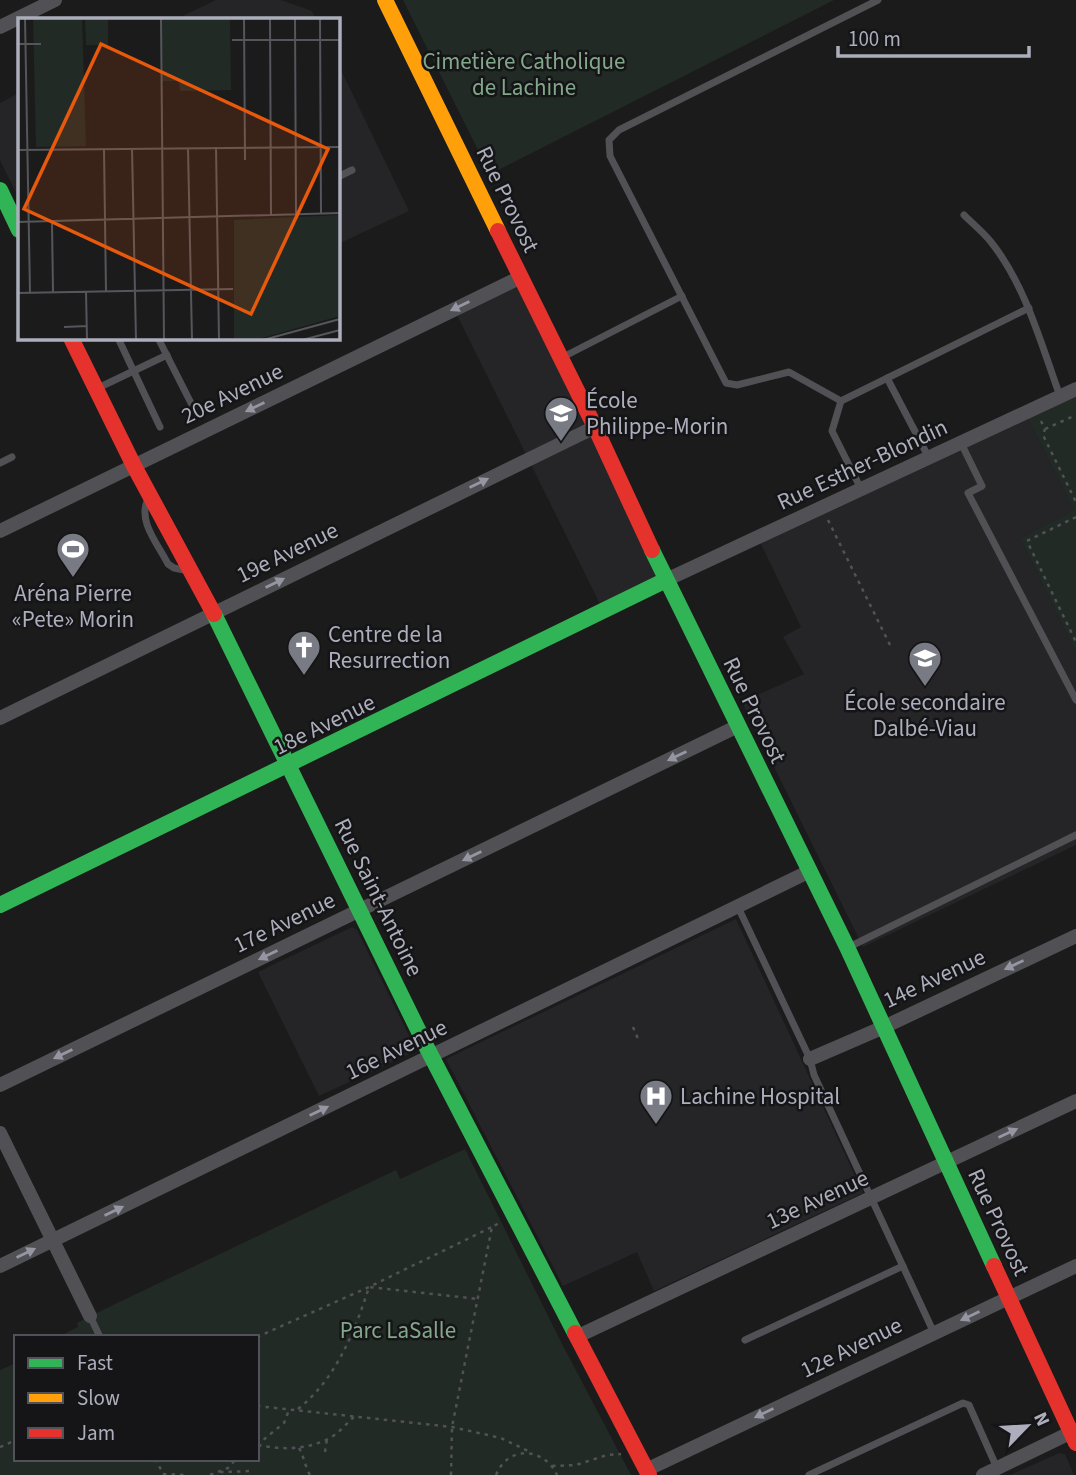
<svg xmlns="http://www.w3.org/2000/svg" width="1076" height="1475" font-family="'Source Sans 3',sans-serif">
	<rect width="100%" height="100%" fill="#1b1b1b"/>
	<g fill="#252527">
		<polygon points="216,0 281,0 312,11 316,19 176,19"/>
		<polygon points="338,64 409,211 338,244"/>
		<polygon points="19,93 19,199 0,160 0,103"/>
		<polygon points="521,277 666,580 604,612 454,309"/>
		<polygon points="1025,413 1074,510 1020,538 1076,653 1076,845 863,947 742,702 804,674 783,637 801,627 760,542"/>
		<polygon points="736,919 863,1193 654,1291 637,1252 563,1286 446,1059"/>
		<polygon points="352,927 357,930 414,1046 411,1053 319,1096 258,972"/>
		<polygon points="1059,1453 1065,1454 1074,1475 1010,1475"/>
	</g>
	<g fill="#222a25">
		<polygon points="403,0 834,0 490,174"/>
		<polygon points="1076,389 1076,653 1020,538 1074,510 1025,413"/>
		<polygon points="465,1149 560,1340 631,1475 0,1475 0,1370 16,1363 16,1459 257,1459 257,1337 58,1337 78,1327 77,1323 90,1316 396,1170 400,1179"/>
	</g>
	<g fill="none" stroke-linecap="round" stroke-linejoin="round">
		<g stroke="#515156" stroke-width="2.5" stroke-dasharray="3.5 5" stroke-linecap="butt">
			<polyline points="1041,421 1045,429 1043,435 1076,502"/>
			<polyline points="1045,429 1076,415"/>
			<polyline points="1076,517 1027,541 1076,642"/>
			<polyline points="828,520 892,649"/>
			<polyline points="633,1027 638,1039"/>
			<polyline points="257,1337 369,1287 492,1227"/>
			<polyline points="257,1406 452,1427 501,1438 530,1452"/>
			<path d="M298 1409C336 1379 355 1331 369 1287L478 1299"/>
			<polyline points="257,1445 284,1423 289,1410"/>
			<path d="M258 1445C282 1450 307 1450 330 1438 339 1433 347 1423 355 1416"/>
			<polyline points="0,1447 16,1440"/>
			<path d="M299 1448C304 1457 305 1466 310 1475"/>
			<polyline points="325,1452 327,1439"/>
			<polyline points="155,1459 164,1475"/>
			<polyline points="552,1466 576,1465 607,1455 621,1454"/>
			<polyline points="220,1472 253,1471"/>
			<polyline points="163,1474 184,1475"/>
			<polyline points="210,1475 228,1468 236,1459"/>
			<polyline points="451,1475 452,1427 492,1227 501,1222"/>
			<path d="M496 1475C508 1445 544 1447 557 1475"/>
		</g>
		<g stroke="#505055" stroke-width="7">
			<polyline points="878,0 619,130 609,140 610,156 726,383 737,385 789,372 841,401 1029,308"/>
			<polyline points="338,177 352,170"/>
			<path d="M964 215C973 224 983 232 991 242 1026 286 1041 344 1060 396"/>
			<polyline points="118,338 160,427"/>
			<polyline points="158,338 194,409"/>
			<polyline points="565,356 682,296"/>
			<polyline points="887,378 929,458"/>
			<polyline points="98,388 167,355"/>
			<polyline points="841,401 832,431 861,489"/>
			<polyline points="961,443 982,486 968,493 1076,700"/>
			<polyline points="0,463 12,457"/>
			<path d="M148 499C137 521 158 544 168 564L174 568 184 570"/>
			<polyline points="738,907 810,1059 814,1075 934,1333"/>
			<polyline points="851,946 1076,835"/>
			<polyline points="90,1316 100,1337"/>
			<polyline points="745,1340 903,1266"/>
			<polyline points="809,1475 963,1403 969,1405 997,1468"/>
		</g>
		<g stroke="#505055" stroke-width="14">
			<polyline points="0,27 55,0"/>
			<polyline points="0,531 521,277"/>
			<polyline points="666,580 1076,389"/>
			<polyline points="0,718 595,427"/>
			<polyline points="810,1059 884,1027 1076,936"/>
			<polyline points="0,1085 738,726"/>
			<polyline points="0,1133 90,1316"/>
			<polyline points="0,1266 810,871"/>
			<polyline points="576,1337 1076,1101"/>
			<polyline points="646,1470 1076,1266"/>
			<polyline points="983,1475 1076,1430"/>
		</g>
		<g stroke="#30b455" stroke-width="16">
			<polyline points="0,190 19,230"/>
			<polyline points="652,550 847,947 994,1266"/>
			<polyline points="214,614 426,1046 575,1333"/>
			<polyline points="0,905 666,580"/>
		</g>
		<polyline stroke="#ff9f0a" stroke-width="16" points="385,0 498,231"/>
		<g stroke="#e5322d" stroke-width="16">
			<polyline points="498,231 595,427 652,550"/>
			<polyline points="71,338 134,466 214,614"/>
			<polyline points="994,1266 1076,1443"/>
			<polyline points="575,1333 649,1475"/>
		</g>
	</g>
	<defs><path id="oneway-solid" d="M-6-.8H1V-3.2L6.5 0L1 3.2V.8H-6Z" transform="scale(1.75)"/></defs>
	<g fill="#9596a2">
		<use href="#oneway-solid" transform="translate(460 306) rotate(154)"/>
		<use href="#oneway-solid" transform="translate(255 407) rotate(154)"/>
		<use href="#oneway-solid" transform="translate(479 483) rotate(-26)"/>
		<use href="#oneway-solid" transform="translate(275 583) rotate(-26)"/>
		<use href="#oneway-solid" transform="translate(677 756) rotate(154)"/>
		<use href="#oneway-solid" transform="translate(472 856) rotate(154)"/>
		<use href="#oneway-solid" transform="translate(268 955) rotate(154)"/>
		<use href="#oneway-solid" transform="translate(1014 965) rotate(155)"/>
		<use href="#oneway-solid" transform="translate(63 1054) rotate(154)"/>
		<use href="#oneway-solid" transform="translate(319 1111) rotate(-26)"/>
		<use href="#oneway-solid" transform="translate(1008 1133) rotate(-25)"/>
		<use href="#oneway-solid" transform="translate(114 1211) rotate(-26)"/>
		<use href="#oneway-solid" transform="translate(26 1253) rotate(-26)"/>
		<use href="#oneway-solid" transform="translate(970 1316) rotate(155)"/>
		<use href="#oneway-solid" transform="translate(764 1413) rotate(154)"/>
	</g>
	<defs>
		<symbol id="school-pin" viewBox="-11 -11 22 30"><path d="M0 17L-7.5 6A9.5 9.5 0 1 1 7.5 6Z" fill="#797b84" stroke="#151517"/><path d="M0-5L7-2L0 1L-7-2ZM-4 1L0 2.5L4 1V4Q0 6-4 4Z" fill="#fff"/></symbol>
		<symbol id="stadium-pin" viewBox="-11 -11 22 30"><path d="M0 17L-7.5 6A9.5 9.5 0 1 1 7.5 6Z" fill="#797b84" stroke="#151517"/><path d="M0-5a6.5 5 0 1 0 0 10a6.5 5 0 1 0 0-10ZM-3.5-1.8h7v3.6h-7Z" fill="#fff"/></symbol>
		<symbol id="church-pin" viewBox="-11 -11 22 30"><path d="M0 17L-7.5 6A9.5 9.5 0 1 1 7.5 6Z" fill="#797b84" stroke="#151517"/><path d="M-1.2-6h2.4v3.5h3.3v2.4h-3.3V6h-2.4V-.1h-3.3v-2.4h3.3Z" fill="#fff"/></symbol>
		<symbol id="hospital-pin" viewBox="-11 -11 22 30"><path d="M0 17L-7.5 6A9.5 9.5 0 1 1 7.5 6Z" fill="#797b84" stroke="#151517"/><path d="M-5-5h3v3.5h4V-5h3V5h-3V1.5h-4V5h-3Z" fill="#fff"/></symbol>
	</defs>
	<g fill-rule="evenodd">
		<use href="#school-pin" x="542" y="394" width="38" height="52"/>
		<use href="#stadium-pin" x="54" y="530" width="38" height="52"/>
		<use href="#church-pin" x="285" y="628" width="38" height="52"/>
		<use href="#school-pin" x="906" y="639" width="38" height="52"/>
		<use href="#hospital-pin" x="637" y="1077" width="38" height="52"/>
	</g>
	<g text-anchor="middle" stroke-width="5" stroke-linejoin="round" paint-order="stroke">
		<g font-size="23" fill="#83a78a" stroke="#151517">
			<text x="524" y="69">Cimetière Catholique<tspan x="524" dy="26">de Lachine</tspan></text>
			<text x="398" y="1338">Parc LaSalle</text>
		</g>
		<g font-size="23" fill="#acaebc" stroke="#151517">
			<text transform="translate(508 199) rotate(64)" y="8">Rue Provost</text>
			<text transform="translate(232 393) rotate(-26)" y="8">20e Avenue</text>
			<text transform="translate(862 464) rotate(-25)" y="8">Rue Esther-Blondin</text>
			<text transform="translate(287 552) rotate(-26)" y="8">19e Avenue</text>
			<text transform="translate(755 710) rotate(64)" y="8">Rue Provost</text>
			<text transform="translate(324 724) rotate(-26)" y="8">18e Avenue</text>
			<text transform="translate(379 897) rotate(64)" y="8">Rue Saint-Antoine</text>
			<text transform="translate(284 922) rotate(-26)" y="8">17e Avenue</text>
			<text transform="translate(934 978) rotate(-25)" y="8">14e Avenue</text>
			<text transform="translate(396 1049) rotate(-26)" y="8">16e Avenue</text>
			<text transform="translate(817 1199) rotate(-25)" y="8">13e Avenue</text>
			<text transform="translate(999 1222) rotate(65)" y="8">Rue Provost</text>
			<text transform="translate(851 1347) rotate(-26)" y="8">12e Avenue</text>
		</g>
		<g font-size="23" fill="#acaebc" stroke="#151517" text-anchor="start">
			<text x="586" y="408">École<tspan x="586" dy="26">Philippe-Morin</tspan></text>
			<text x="73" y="601" text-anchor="middle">Aréna Pierre<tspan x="73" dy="26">«Pete» Morin</tspan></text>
			<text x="328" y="642">Centre de la<tspan x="328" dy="26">Resurrection</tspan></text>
			<text x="925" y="710" text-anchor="middle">École secondaire<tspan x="925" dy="26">Dalbé-Viau</tspan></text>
			<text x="680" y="1104">Lachine Hospital</text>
		</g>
	</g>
	<g transform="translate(18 18)">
		<rect width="322" height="322" fill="#1b1b1b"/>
		<path d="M15 0H64L68 128 18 129ZM67 0H90V27H68ZM143 0 212 1 213 72 162 73 161 63H143ZM322 197V298L237 322H216V202Z" fill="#222a25"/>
		<path fill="none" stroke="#55565b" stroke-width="2" d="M7 0 12 275M143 0 146 322M226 0 227 142M252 0 253 198M277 0 278 197M302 0 303 196M214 22H322M0 26H23M198 129 201 322M114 130 118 322M170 130 174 322M86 131 88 273M0 132 322 129M0 204 322 195M34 205 35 274M68 273 69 322M0 275 215 271M46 309 69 308M245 322 322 301M284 322 322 312"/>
		<path fill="#e8590c" fill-opacity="0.15" stroke="#e8590c" stroke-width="3.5" d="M83 26 310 131 233 296 6 191Z"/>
		<rect width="322" height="322" fill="none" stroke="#acaebc" stroke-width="3.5"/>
	</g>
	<rect x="14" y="1335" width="245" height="126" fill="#151517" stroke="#515259" stroke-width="2"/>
	<rect x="28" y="1358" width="35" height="10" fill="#30b455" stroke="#515259" stroke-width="2"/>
	<text x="77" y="1370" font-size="21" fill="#acaebc">Fast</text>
	<rect x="28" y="1393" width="35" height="10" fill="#ff9f0a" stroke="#515259" stroke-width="2"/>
	<text x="77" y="1405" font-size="21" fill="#acaebc">Slow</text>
	<rect x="28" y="1428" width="35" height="10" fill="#e5322d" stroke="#515259" stroke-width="2"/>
	<text x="77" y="1440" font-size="21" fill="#acaebc">Jam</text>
	<g transform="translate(1027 1426) rotate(65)" stroke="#151517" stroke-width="5" paint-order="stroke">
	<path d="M0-5L12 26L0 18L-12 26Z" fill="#acaebc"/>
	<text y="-10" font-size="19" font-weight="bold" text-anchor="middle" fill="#acaebc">N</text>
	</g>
	<path d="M838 46v10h191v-10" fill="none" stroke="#acaebc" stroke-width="3.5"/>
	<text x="848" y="46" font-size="21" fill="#acaebc" stroke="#151517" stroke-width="5" paint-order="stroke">100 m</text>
</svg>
